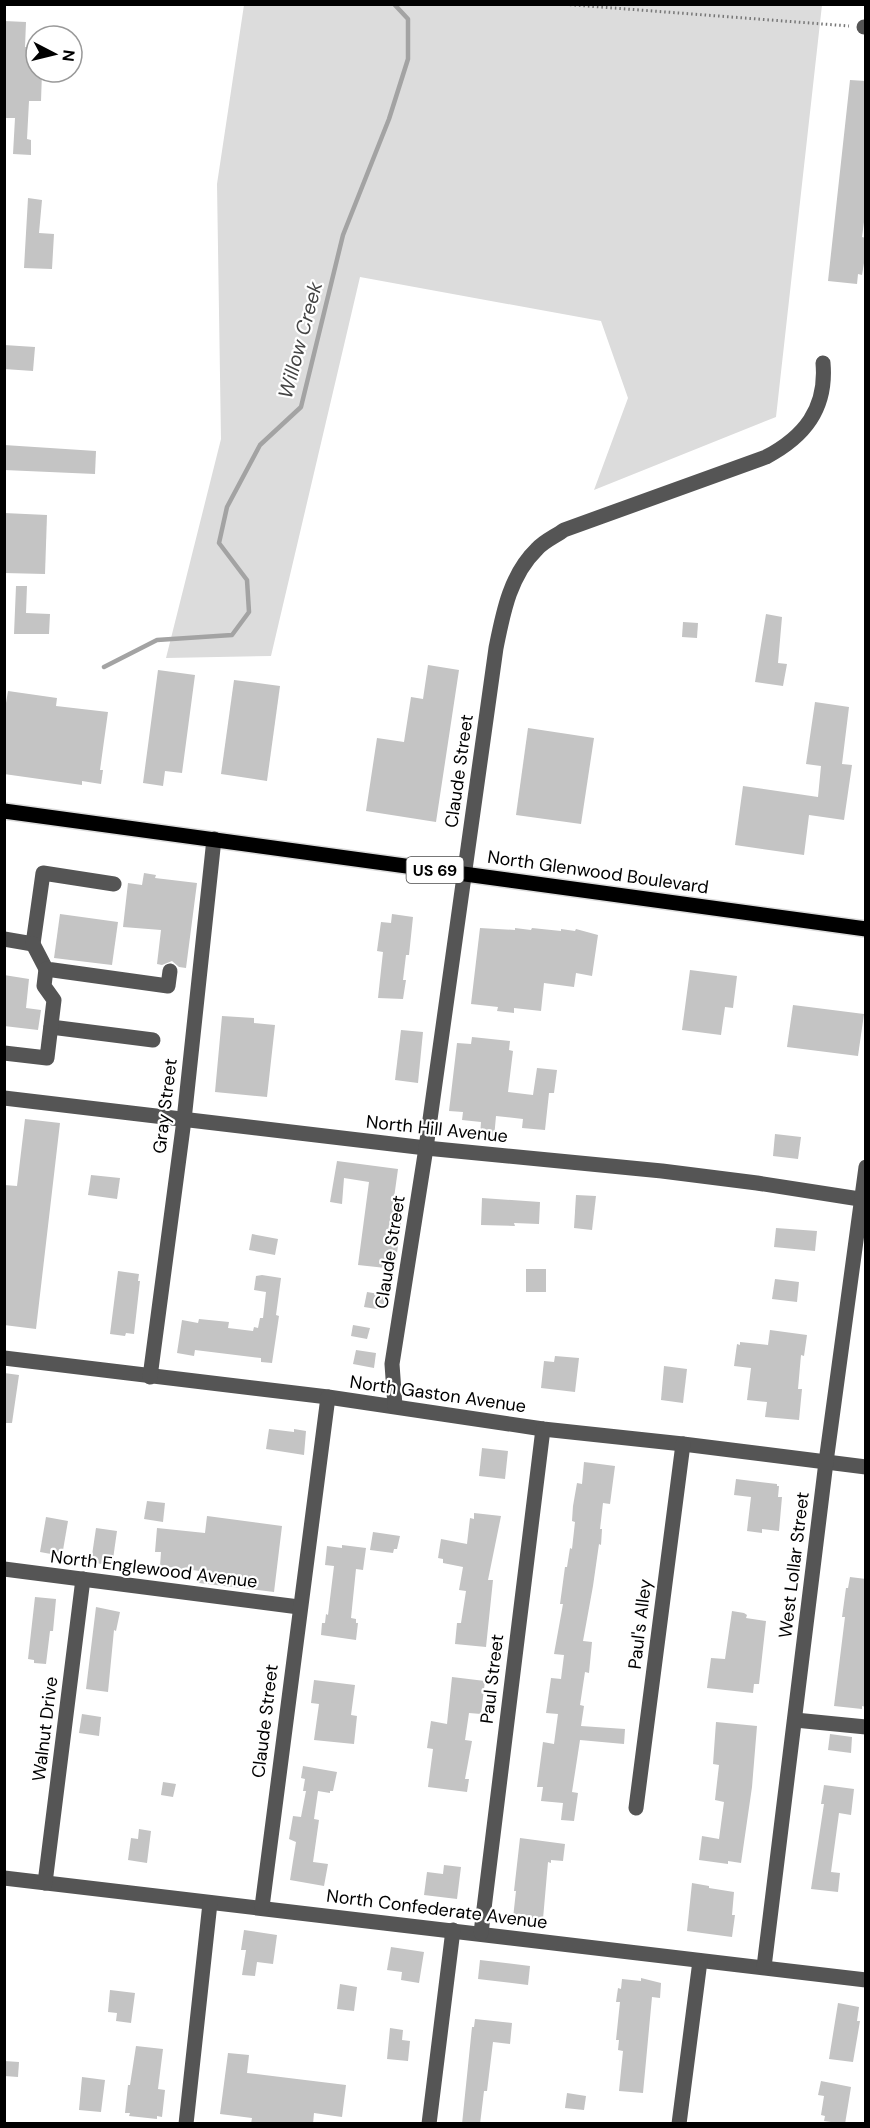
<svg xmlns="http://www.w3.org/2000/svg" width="870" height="2128" font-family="'DM Sans',sans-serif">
	<rect width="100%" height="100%" fill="#fff"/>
	<polygon fill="#dcdcdc" points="244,5 822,5 776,417 594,490 628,398 601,321 360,277 271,656 166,658 221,439 217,184"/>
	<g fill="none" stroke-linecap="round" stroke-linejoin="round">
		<polyline stroke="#a3a3a3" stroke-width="4.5" points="104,667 157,640 232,635 249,612 247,580 219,543 227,507 260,445 301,407 343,235 389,119 408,59 408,19 394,4"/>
	</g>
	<g fill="#c4c4c4">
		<polygon points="4,21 26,22 25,47 31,47 30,61 36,61 36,72 42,72 41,101 29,101 27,139 31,140 31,155 13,154 15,118 4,118"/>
		<polygon points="850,80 866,81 866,207 862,237 866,238 866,251 862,275 858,274 857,284 828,281"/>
		<polygon points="28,198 42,200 39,233 54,234 52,269 24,268"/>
		<polygon points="4,345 35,347 33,371 4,369"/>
		<polygon points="4,445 96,451 95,474 4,470"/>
		<polygon points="4,513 47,515 45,574 4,573"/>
		<polygon points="16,586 27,586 26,613 50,614 49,634 14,634"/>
		<polygon points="766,614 782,617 778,663 787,664 783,686 755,682"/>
		<polygon points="683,622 698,623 697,638 682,637"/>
		<polygon points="428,665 459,670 436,822 366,811 377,738 404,742 411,697 423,699"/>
		<polygon points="158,670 195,675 182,773 165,771 163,786 143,783"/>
		<polygon points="234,680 280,686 267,781 221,774"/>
		<polygon points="8,691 57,698 56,706 108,712 100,770 103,770 101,784 82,781 82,785 4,774 4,715"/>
		<polygon points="815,702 849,707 842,764 852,765 844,820 809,815 804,855 735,845 743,786 818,797 821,766 806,764"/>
		<polygon points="528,728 594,738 581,824 516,815"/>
		<polygon points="144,873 156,875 155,878 197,883 186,968 179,967 172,961 162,965 157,964 161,930 123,927 128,883 142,885"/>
		<polygon points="60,914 118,922 112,965 54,958"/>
		<polygon points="392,914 413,917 409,955 406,955 403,980 406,980 403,999 378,998 383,952 377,951 381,922 391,923"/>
		<polygon points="480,928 515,930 515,928 531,930 532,928 561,931 561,929 575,931 576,929 598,935 592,976 576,973 574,987 544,983 541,1011 514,1008 514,1013 497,1011 498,1007 471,1004"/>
		<polygon points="690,970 737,976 733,1008 725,1007 721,1035 682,1030"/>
		<polygon points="4,975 29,979 26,1008 41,1010 38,1030 4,1026"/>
		<polygon points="793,1005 864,1014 858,1056 787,1047"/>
		<polygon points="222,1016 254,1018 254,1023 275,1025 267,1097 215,1092"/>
		<polygon points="401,1030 423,1032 418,1083 395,1080"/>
		<polygon points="472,1037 510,1041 509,1050 513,1051 508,1092 533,1095 537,1068 557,1070 554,1093 549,1093 545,1130 522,1128 523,1119 496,1116 494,1138 480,1137 481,1122 462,1120 463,1112 449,1111 457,1043 471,1044"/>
		<polygon points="25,1119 60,1123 36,1329 4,1325 4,1185 17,1186"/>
		<polygon points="775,1134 801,1137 798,1159 773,1156"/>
		<polygon points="337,1161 398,1169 394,1198 404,1199 395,1269 358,1265 369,1182 344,1178 342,1204 330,1202"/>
		<polygon points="91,1175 120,1178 117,1199 88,1195"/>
		<polygon points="576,1195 596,1196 592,1230 574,1228"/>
		<polygon points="482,1198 540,1202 539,1224 514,1223 515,1226 481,1225"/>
		<polygon points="776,1228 817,1231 815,1251 774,1247"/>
		<polygon points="252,1234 278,1239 275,1255 249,1250"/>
		<rect x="526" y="1269" width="20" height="23"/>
		<polygon points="118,1271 139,1274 138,1281 140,1281 134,1334 126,1333 125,1336 110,1334"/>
		<polygon points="262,1275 281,1278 276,1315 279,1316 272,1363 261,1362 261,1358 195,1350 194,1356 177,1353 182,1320 198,1323 199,1319 229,1322 228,1328 253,1331 254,1327 258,1328 260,1318 263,1318 266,1292 254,1290 256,1276"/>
		<polygon points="775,1279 799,1282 797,1302 772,1299"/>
		<polygon points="367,1292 385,1295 383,1310 364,1307"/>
		<polygon points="353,1325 370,1328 367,1339 351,1336"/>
		<polygon points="770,1330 807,1335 804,1356 801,1355 798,1389 802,1389 799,1420 765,1417 767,1402 747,1400 751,1368 734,1366 737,1344 740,1345 740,1342 768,1345"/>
		<polygon points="356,1350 376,1353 374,1368 353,1364"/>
		<polygon points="555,1356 579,1358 575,1392 541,1388 544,1361 554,1362"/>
		<polygon points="664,1366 687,1369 683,1403 661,1400"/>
		<polygon points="4,1373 19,1375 12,1423 4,1423"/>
		<polygon points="269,1429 294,1432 294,1429 306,1431 304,1455 266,1449"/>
		<polygon points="482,1448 508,1451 505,1479 479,1476"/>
		<polygon points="584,1462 615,1466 610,1504 603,1503 600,1529 602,1529 601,1545 599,1544 593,1586 583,1641 592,1642 589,1673 585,1672 580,1705 584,1706 581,1726 625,1729 624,1744 580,1740 572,1792 578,1793 574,1821 561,1820 563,1803 541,1801 543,1787 537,1787 543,1742 554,1744 558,1714 546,1713 551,1678 561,1679 564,1655 554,1654 563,1604 560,1604 565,1567 567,1567 570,1548 572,1549 575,1522 572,1521 573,1506 577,1483 582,1484"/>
		<polygon points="736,1479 777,1484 777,1486 779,1486 778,1497 782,1497 779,1531 762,1529 762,1533 747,1531 751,1497 734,1495"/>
		<polygon points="147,1501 165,1503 163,1522 144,1519"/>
		<polygon points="474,1513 501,1516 488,1580 493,1580 486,1647 455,1644 457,1623 461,1623 466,1591 459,1590 463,1567 443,1563 443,1559 438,1558 441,1539 467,1544 470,1518 474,1519"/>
		<polygon points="207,1516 282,1526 274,1592 199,1583 200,1571 160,1566 161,1552 155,1552 157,1528 205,1533"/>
		<polygon points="46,1517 68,1521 62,1556 40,1552"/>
		<polygon points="96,1528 117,1531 112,1566 91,1562"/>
		<polygon points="373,1532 400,1536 397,1549 394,1549 393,1553 370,1550"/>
		<polygon points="342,1545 366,1548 363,1570 356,1569 351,1618 356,1619 356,1623 358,1623 356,1640 321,1635 322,1623 325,1623 326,1614 328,1615 334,1566 325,1565 327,1546 342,1548"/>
		<polygon points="850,1577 866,1579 866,1707 862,1706 862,1709 834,1706 845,1617 842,1617 846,1588 848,1588"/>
		<polygon points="35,1597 56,1599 53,1631 50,1631 46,1664 34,1663 34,1660 28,1659"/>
		<polygon points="96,1607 120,1612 116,1631 114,1630 108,1692 86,1689"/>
		<polygon points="732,1611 744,1613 747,1615 746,1618 766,1621 759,1684 754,1684 753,1693 707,1688 711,1658 725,1659"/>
		<polygon points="452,1677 485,1681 481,1714 469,1713 465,1740 472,1741 465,1779 469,1779 467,1792 428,1787 433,1749 427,1748 431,1721 447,1724"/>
		<polygon points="314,1680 355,1685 351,1715 357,1716 354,1744 314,1740 319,1704 311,1703"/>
		<polygon points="82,1714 101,1717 99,1736 79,1733"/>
		<polygon points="716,1722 757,1726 752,1787 741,1863 728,1861 728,1864 699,1860 702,1836 719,1839 724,1802 715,1800 719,1765 713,1764"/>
		<polygon points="830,1734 852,1737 851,1753 828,1750"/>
		<polygon points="303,1766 337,1772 333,1791 330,1791 330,1793 318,1791 314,1819 319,1820 313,1862 328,1864 324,1886 290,1880 296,1842 289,1839 293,1816 301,1817 306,1791 303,1791 305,1779 301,1778"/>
		<polygon points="163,1782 176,1784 173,1797 161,1795"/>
		<polygon points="824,1785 854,1789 851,1815 839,1813 831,1872 840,1873 838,1892 811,1889 824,1804 821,1804"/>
		<polygon points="139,1829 151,1831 147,1863 128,1860 131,1838 138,1839"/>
		<polygon points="520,1838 565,1844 563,1861 551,1860 551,1863 548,1862 543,1919 513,1918 516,1891 514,1891"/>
		<polygon points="444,1865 461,1867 457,1899 424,1895 427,1872 443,1874"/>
		<polygon points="692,1883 709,1886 709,1888 734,1892 732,1915 735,1915 732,1937 687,1931"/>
		<polygon points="244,1930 277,1935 273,1964 257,1962 255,1976 242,1975 246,1950 241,1950"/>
		<polygon points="391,1947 424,1952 419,1983 401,1980 402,1972 387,1970"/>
		<polygon points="480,1960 530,1966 528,1985 478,1979"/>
		<polygon points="641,1978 661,1983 660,1998 652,1997 643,2093 619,2091 623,2051 618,2050 619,2040 616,2040 620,2002 616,2002 618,1988 621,1989 622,1979 641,1981"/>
		<polygon points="340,1984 357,1987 354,2011 337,2009"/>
		<polygon points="110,1990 135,1993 131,2023 116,2021 117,2013 108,2012"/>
		<polygon points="838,2003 859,2007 857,2021 860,2021 853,2062 829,2059"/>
		<polygon points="475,2019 512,2023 510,2044 493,2042 487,2091 484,2091 480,2124 462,2124 472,2027 474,2027"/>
		<polygon points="390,2028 403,2030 402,2040 410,2041 408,2061 387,2059"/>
		<polygon points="136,2046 163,2049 158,2089 165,2090 162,2117 157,2116 157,2119 129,2116 130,2113 125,2113 128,2085 130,2085"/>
		<polygon points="228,2053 249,2055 247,2073 346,2085 342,2117 314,2113 313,2124 251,2124 252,2118 220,2114"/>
		<polygon points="4,2061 19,2062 18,2077 4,2076"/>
		<polygon points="82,2077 105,2080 101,2112 79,2110"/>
		<polygon points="821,2081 851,2087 845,2124 824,2121 825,2116 821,2115 824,2096 818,2095"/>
		<polygon points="567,2093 586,2096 584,2110 565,2108"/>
	</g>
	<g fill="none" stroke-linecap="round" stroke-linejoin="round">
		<defs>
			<polyline id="major" points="4,811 866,929"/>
		</defs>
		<use href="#major" stroke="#dbdbdb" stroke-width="18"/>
		<polyline stroke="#777" stroke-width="3" stroke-dasharray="1.5 3" stroke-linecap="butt" points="561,4 849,26"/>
		<g stroke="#555" stroke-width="15">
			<polyline points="864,27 866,27"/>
			<polyline points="4,939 33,944 43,873 114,884"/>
			<polyline points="33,944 46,969 168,986 170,971"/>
			<polyline points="51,1027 153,1040"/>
			<polyline points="4,1053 47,1058 54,1000 44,986 46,969"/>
			<polyline points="4,1098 426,1148 662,1171 757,1183 866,1200"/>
			<polyline points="4,1358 328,1397 543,1429 683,1444 866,1467"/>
			<polyline points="150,1377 184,1120 214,839"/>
			<path d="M395 1406 392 1364 426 1148 496 648C503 613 510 575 537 549 544 541 556 536 564 530L766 457C804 437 827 409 823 363"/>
			<polyline points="4,1569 299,1607"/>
			<polyline points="795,1720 866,1727"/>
			<polyline points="636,1808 683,1444"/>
			<polyline points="4,1878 866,1980"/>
			<polyline points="45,1883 83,1579"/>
			<polyline points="262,1907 328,1397"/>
			<polyline points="481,1933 543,1429"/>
			<polyline points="764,1967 826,1462 866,1167"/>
			<polyline points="186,2124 210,1903"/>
			<polyline points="429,2124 453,1930"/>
			<polyline points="679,2124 700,1961"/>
		</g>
		<use href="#major" stroke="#000" stroke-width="15"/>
	</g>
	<g text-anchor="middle" stroke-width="4.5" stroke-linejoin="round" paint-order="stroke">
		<rect fill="#fff" stroke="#4c4c4c" stroke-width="1.5" x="406.5" y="857" width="57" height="26" rx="4.5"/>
		<g font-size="16" font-weight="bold" fill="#000">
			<text x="435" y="876">US 69</text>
		</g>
		<g font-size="18" fill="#000" stroke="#fff">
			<text transform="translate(459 771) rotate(-82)" y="6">Claude Street</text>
			<text transform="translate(598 872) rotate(8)" y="6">North Glenwood Boulevard</text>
			<text transform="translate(165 1106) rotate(-83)" y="6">Gray Street</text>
			<text transform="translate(437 1129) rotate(6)" y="6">North Hill Avenue</text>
			<text transform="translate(390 1252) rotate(-81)" y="6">Claude Street</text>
			<text transform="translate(438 1394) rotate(8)" y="6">North Gaston Avenue</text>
			<text transform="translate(794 1565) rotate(-83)" y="6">West Lollar Street</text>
			<text transform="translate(154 1569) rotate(7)" y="6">North Englewood Avenue</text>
			<text transform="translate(640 1624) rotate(-83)" y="6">Paul's Alley</text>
			<text transform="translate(492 1679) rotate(-83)" y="6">Paul Street</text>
			<text transform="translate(265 1721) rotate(-83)" y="6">Claude Street</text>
			<text transform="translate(45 1729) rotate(-83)" y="6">Walnut Drive</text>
			<text transform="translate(437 1909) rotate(7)" y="6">North Confederate Avenue</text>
		</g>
		<g font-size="20" font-style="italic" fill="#444" stroke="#fff">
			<text transform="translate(300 340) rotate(-75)" y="7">Willow Creek</text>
		</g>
	</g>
	<rect width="870" height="2128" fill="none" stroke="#000000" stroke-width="12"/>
	<g transform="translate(54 54) rotate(97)"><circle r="28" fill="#ffffff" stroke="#999999" stroke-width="1.5"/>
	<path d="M0-4.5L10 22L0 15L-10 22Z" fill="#000000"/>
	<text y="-9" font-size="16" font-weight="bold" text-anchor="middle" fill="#000000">N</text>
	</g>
</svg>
